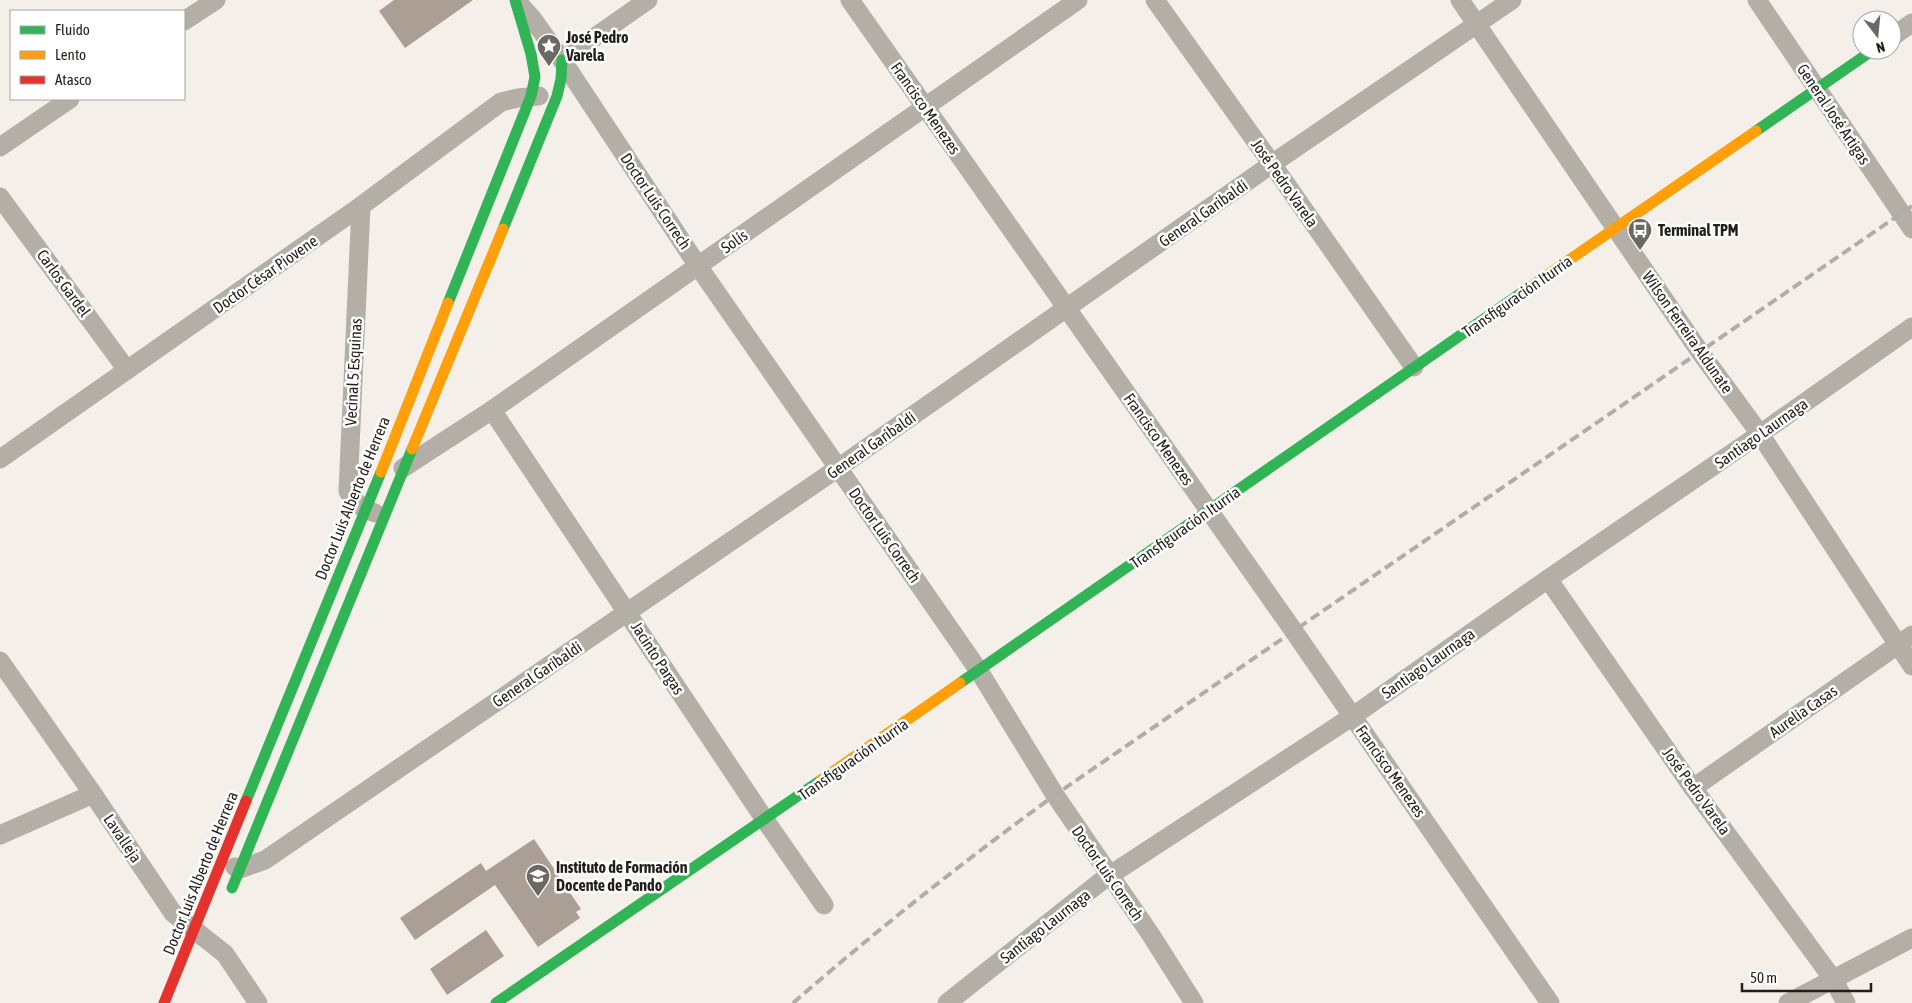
<svg xmlns="http://www.w3.org/2000/svg" width="1912" height="1003" font-family="'Asap Condensed',sans-serif">
	<rect width="100%" height="100%" fill="#f4efe9"/>
	<g fill="#ab9f95">
		<polygon points="394,0 473,0 405,48 379,11"/>
		<polygon points="534,839 581,909 576,912 580,918 538,947 495,885 415,940 400,918 481,863 486,871"/>
		<polygon points="486,930 504,956 447,995 430,969"/>
	</g>
	<g fill="none" stroke-linecap="round" stroke-linejoin="round">
		<g stroke="#b3aea6" stroke-width="19">
			<polyline points="850,0 1293,630 1550,1003"/>
			<polyline points="1155,0 1272,164 1414,367"/>
			<polyline points="1460,0 1700,352 1760,434 1912,666"/>
			<polyline points="1757,0 1912,229"/>
			<polyline points="521,6 532,18 562,60 698,266 979,671 1055,795 1151,935 1194,1003"/>
			<polyline points="184,21 216,0"/>
			<polyline points="1892,37 1912,23"/>
			<polyline points="562,60 648,0"/>
			<polyline points="0,147 70,99"/>
			<polyline points="0,197 127,370"/>
			<path d="M361 206 348 491C354 503 362 508 375 513"/>
			<polyline points="492,410 765,820 824,905"/>
			<polyline points="0,459 361,206 501,102 518,98 539,96"/>
			<polyline points="403,468 492,410 1078,0"/>
			<polyline points="1548,579 1693,788 1833,979 1846,1003"/>
			<polyline points="0,661 93,794 173,913 225,954 258,1003"/>
			<polyline points="1693,788 1912,635"/>
			<polyline points="0,835 93,794"/>
			<polyline points="235,867 240,869 265,860 838,468 1272,164 1512,0"/>
			<polyline points="947,1003 1104,879 1353,716 1548,579 1760,434 1912,327"/>
			<polyline points="1788,1003 1912,938"/>
		</g>
		<g stroke="#30b455" stroke-width="11">
			<polyline points="1756,131 1873,50"/>
			<polyline points="503,229 557,96 561,79 562,60"/>
			<polyline points="448,303 531,96 535,77 531,54 515,0"/>
			<polyline points="960,683 1530,287"/>
			<polyline points="246,801 381,472"/>
			<polyline points="232,888 412,449"/>
			<polyline points="496,1003 821,780"/>
		</g>
		<g stroke="#ff9f0a" stroke-width="11">
			<polyline points="1530,287 1756,131"/>
			<polyline points="412,449 503,229"/>
			<polyline points="381,472 448,303"/>
			<polyline points="821,780 960,683"/>
		</g>
		<polyline stroke="#e5322d" stroke-width="11" points="164,1003 246,801"/>
		<path stroke="#b0ada7" stroke-width="4" stroke-dasharray="10 5" stroke-linecap="butt" d="M793 1003C877 930 964 861 1055 795L1912 206"/>
	</g>
	<defs>
		<symbol id="sight-pin" viewBox="-11 -11 22 30"><path d="M0 17L-7.5 6A9.5 9.5 0 1 1 7.5 6Z" fill="#6c6863" stroke="#fff"/><path d="M0-6L1.8-2.2L6-1.7L2.9 1.2L3.7 5.4L0 3.3L-3.7 5.4L-2.9 1.2L-6-1.7L-1.8-2.2Z" fill="#fff"/></symbol>
		<symbol id="bus-pin" viewBox="-11 -11 22 30"><path d="M0 17L-7.5 6A9.5 9.5 0 1 1 7.5 6Z" fill="#6c6863" stroke="#fff"/><path d="M-5-6H5V4H4V6H2V4H-2V6H-4V4H-5ZM-3.5-4V0h7V-4ZM-3.5 1.2v1.5H-2V1.2ZM2 1.2v1.5H3.5V1.2Z" fill="#fff"/></symbol>
		<symbol id="university-pin" viewBox="-11 -11 22 30"><path d="M0 17L-7.5 6A9.5 9.5 0 1 1 7.5 6Z" fill="#6c6863" stroke="#fff"/><path d="M0-5L7-2L0 1L-7-2ZM-4 1L0 2.5L4 1V4Q0 6-4 4Z" fill="#fff"/></symbol>
	</defs>
	<g fill-rule="evenodd">
		<use href="#sight-pin" x="535" y="32" width="28" height="38"/>
		<use href="#bus-pin" x="1626" y="216" width="28" height="38"/>
		<use href="#university-pin" x="524" y="862" width="28" height="38"/>
	</g>
	<g text-anchor="middle" stroke-width="5" stroke-linejoin="round" paint-order="stroke">
		<g font-size="16" font-weight="bold" fill="#221f1b" stroke="#fff" text-anchor="start">
			<text x="566" y="43">José Pedro<tspan x="566" dy="18">Varela</tspan></text>
			<text x="1658" y="236">Terminal TPM</text>
			<text x="556" y="873">Instituto de Formación<tspan x="556" dy="18">Docente de Pando</tspan></text>
		</g>
		<g font-size="16" fill="#221f1b" stroke="#fff">
			<text transform="translate(926 108) rotate(55)" y="6">Francisco Menezes</text>
			<text transform="translate(1834 114) rotate(56)" y="6">General José Artigas</text>
			<text transform="translate(1285 183) rotate(55)" y="6">José Pedro Varela</text>
			<text transform="translate(656 201) rotate(56)" y="6">Doctor Luis Correch</text>
			<text transform="translate(1203 213) rotate(-35)" y="6">General Garibaldi</text>
			<text transform="translate(734 241) rotate(-35)" y="6">Solís</text>
			<text transform="translate(265 274) rotate(-35)" y="6">Doctor César Piovene</text>
			<text transform="translate(64 283) rotate(54)" y="6">Carlos Gardel</text>
			<text transform="translate(1517 296) rotate(-35)" y="6">Transfiguración Iturria</text>
			<text transform="translate(1688 332) rotate(55)" y="6">Wilson Ferreira Aldunate</text>
			<text transform="translate(353 372) rotate(-87)" y="6">Vecinal 5 Esquinas</text>
			<text transform="translate(1761 433) rotate(-35)" y="6">Santiago Laurnaga</text>
			<text transform="translate(1159 439) rotate(55)" y="6">Francisco Menezes</text>
			<text transform="translate(871 445) rotate(-35)" y="6">General Garibaldi</text>
			<text transform="translate(352 498) rotate(-68)" y="6">Doctor Luis Alberto de Herrera</text>
			<text transform="translate(1185 527) rotate(-35)" y="6">Transfiguración Iturria</text>
			<text transform="translate(885 535) rotate(55)" y="6">Doctor Luis Correch</text>
			<text transform="translate(658 658) rotate(57)" y="6">Jacinto Pargas</text>
			<text transform="translate(1428 663) rotate(-35)" y="6">Santiago Laurnaga</text>
			<text transform="translate(537 674) rotate(-34)" y="6">General Garibaldi</text>
			<text transform="translate(1803 711) rotate(-35)" y="6">Aurelia Casas</text>
			<text transform="translate(853 759) rotate(-35)" y="6">Transfiguración Iturria</text>
			<text transform="translate(1391 771) rotate(55)" y="6">Francisco Menezes</text>
			<text transform="translate(1697 791) rotate(54)" y="6">José Pedro Varela</text>
			<text transform="translate(123 838) rotate(56)" y="6">Lavalleja</text>
			<text transform="translate(200 873) rotate(-68)" y="6">Doctor Luis Alberto de Herrera</text>
			<text transform="translate(1108 873) rotate(55)" y="6">Doctor Luis Correch</text>
			<text transform="translate(1045 926) rotate(-38)" y="6">Santiago Laurnaga</text>
		</g>
	</g>
	<rect x="10" y="10" width="175" height="90" fill="#ffffff" stroke="#a7a5a4"/>
	<rect x="20" y="26" width="25" height="8" fill="#30b455" stroke="#a7a5a4"/>
	<text x="55" y="35" font-size="15" fill="#221f1b">Fluido</text>
	<rect x="20" y="51" width="25" height="8" fill="#ff9f0a" stroke="#a7a5a4"/>
	<text x="55" y="60" font-size="15" fill="#221f1b">Lento</text>
	<rect x="20" y="76" width="25" height="8" fill="#e5322d" stroke="#a7a5a4"/>
	<text x="55" y="85" font-size="15" fill="#221f1b">Atasco</text>
	<g transform="translate(1877 35) rotate(164)"><circle r="24" fill="#ffffff" stroke="#a7a5a4"/>
	<path d="M0-4L9 19L0 12L-9 19Z" fill="#6c6863"/>
	<text y="-8" font-size="14" font-weight="bold" text-anchor="middle" fill="#221f1b">N</text>
	</g>
	<path d="M1742 983v8h129v-8" fill="none" stroke="#221f1b" stroke-width="2.5"/>
	<text x="1750" y="983" font-size="15" fill="#221f1b" stroke="#ffffff" stroke-width="4" paint-order="stroke">50 m</text>
</svg>
